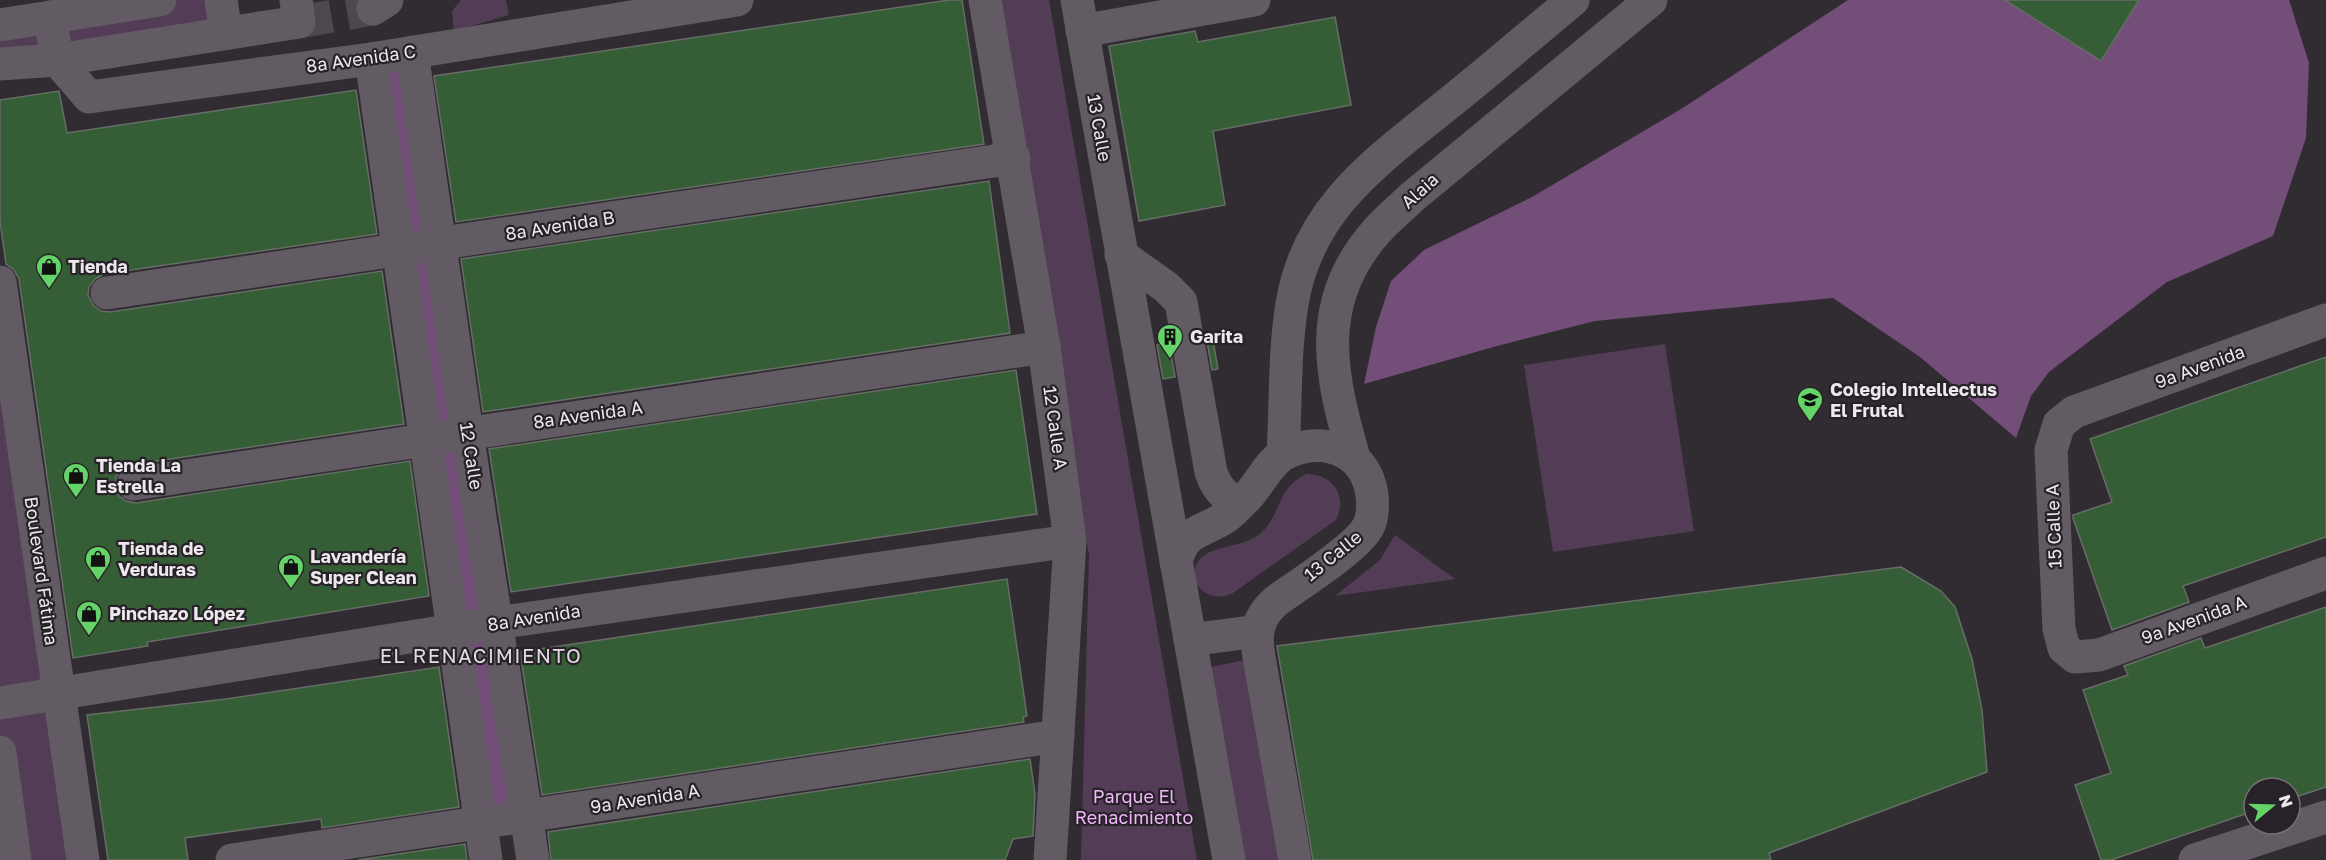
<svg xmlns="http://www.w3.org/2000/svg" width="2326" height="860" font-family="'Golos Text',sans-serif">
	<rect width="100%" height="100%" fill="#312b32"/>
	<g fill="#533c56">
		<polygon points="160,0 221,0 226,33 0,65 0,25"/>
		<polygon points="461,0 506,0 509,15 454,31 452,11"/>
		<polygon points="998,0 1049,0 1197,860 1081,860 1089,555"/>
		<polygon points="0,282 83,860 15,860 0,752"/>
		<polygon points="1665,344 1694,531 1553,552 1524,365"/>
		<path d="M1307 474C1333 475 1348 495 1336 520L1233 593C1209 606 1182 581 1200 559 1213 544 1248 548 1263 531 1282 512 1277 487 1307 474Z"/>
		<polygon points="1395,535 1455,579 1335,596 1380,560"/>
		<polygon points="1259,657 1295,860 1229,860 1196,670"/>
	</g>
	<g fill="#724e78">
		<polygon points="1848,0 2289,0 2309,63 2306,138 2273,236 2167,282 2049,372 2031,396 2016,438 1920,357 1833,298 1595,321 1497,346 1364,384 1376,327 1391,281 1424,250 1532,197 1681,109"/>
		<polygon points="412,52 527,817 485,823 371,59"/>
	</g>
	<g fill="#365e36" stroke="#666d66" stroke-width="1.5">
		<polygon points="949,0 962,0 984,144 456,222 434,76"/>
		<polygon points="2005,0 2139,0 2101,61"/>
		<polygon points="1335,17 1351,105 1213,131 1225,205 1139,221 1109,46 1195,31 1198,42"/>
		<polygon points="356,90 377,234 104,274 95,279 89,287 88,295 93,305 101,311 110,312 382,271 404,424 130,465 122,469 116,477 115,487 119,496 126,501 136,503 410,461 429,596 147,642 148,646 73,658 19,279 14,270 6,264 0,221 0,100 59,91 67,133"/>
		<polygon points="989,181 1010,333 483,412 461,259"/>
		<polygon points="1212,335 1218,369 1212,370 1206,336"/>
		<polygon points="1169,343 1175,377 1163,379 1157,345"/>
		<polygon points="2326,357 2326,537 2183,586 2189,602 2112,630 2073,518 2073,515 2112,502 2090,439"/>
		<polygon points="1016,370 1037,514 511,592 489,449"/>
		<polygon points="1901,567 1941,591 1955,607 1972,659 1982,710 1987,772 1769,853 1771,860 1313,860 1277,646"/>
		<polygon points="1007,579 1027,716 1023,717 1024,722 542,795 520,652"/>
		<polygon points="2326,607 2326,787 2290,799 2290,788 2254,788 2254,811 2111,860 2101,860 2075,785 2111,773 2083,690 2128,675 2124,666 2201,638 2205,648"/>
		<polygon points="439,667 459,807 322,828 321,819 185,838 188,860 108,860 87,715 226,699"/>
		<polygon points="1030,759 1035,794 1033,836 1013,839 1005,860 551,860 548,832"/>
		<polygon points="465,844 467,860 358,860"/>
	</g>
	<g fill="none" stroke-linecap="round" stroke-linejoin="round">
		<polyline stroke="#4d474e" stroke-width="33" stroke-dasharray="33 16" stroke-linecap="butt" points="299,22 373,9"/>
		<g stroke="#625b63" stroke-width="33">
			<polyline points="221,0 226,33"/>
			<polyline points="985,0 1044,347 1070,541 1050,860"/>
			<polyline points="1077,0 1229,860"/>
			<polyline points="373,9 387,0"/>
			<polyline points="50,17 57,60 89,97 371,59 737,0"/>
			<polyline points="0,25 160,0"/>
			<polyline points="1082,31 1254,0"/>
			<polyline points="412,52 467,433 533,860"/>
			<polyline points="371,59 486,860"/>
			<polyline points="0,64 57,60 299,22 296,0"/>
			<path d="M1121 255 1166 287 1181 302 1211 472C1216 487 1228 506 1247 497 1260 484 1269 461 1286 453 1325 435 1366 451 1372 495 1373 505 1373 518 1368 527 1356 549 1298 585 1276 601 1257 618 1255 633 1259 657L1295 860"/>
			<polyline points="0,282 83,860"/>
			<polyline points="107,293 1014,158"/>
			<polyline points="2326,320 2074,412 2059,424 2051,450 2059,629 2064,648 2075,657 2099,655 2326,573"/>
			<path d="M1283 454C1286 405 1284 353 1292 304 1308 205 1382 158 1454 99 1494 67 1533 33 1573 0"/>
			<path d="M1354 458C1331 377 1313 304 1375 233 1385 221 1399 210 1411 198L1651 0"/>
			<polyline points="133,484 1044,347"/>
			<path d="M1176 562C1184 529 1202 533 1226 517 1234 511 1240 504 1247 497"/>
			<polyline points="1190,640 1258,631"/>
			<polyline points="0,703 497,623 1070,541"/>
			<polyline points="0,752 15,860"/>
			<polyline points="232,860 1058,736"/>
			<polyline points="2195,860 2326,817"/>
		</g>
	</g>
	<defs>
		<symbol id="shop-pin" viewBox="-11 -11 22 30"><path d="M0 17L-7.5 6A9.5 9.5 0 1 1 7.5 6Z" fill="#64d468" stroke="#272128"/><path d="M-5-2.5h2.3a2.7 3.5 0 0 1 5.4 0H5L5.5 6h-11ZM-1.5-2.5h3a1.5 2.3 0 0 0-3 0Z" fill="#111"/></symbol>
		<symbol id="building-pin" viewBox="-11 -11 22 30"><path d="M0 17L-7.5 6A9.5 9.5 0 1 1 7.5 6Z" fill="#64d468" stroke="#272128"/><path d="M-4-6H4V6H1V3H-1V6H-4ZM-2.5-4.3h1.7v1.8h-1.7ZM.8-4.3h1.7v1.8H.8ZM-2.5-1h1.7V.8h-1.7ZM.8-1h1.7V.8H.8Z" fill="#111"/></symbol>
		<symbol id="school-pin" viewBox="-11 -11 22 30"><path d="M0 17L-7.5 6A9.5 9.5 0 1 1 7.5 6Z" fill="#64d468" stroke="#272128"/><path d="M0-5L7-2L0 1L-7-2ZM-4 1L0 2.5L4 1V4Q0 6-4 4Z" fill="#111"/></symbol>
	</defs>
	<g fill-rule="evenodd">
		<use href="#shop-pin" x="34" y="252" width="30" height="40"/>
		<use href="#building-pin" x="1155" y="322" width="30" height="40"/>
		<use href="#school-pin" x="1795" y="385" width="30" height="40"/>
		<use href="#shop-pin" x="61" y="461" width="30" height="40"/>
		<use href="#shop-pin" x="83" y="544" width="30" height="40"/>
		<use href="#shop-pin" x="276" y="552" width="30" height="40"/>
		<use href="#shop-pin" x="74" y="599" width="30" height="40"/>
	</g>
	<g text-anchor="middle" stroke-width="4.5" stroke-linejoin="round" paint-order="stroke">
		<g font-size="18" fill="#ece8ec" stroke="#272128">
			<text transform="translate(361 59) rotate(-8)" y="6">8a Avenida C</text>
			<text transform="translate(1099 128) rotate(80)" y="6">13 Calle</text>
			<text transform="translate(1420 191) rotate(-42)" y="6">Alaia</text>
			<text transform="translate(560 226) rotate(-9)" y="6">8a Avenida B</text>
			<text transform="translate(2200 367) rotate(-20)" y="6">9a Avenida</text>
			<text transform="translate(588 415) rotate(-8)" y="6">8a Avenida A</text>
			<text transform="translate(1055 428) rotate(82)" y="6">12 Calle A</text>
			<text transform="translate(471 456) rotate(81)" y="6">12 Calle</text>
			<text transform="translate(2054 526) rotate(-92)" y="6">15 Calle A</text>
			<text transform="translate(1333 556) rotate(-39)" y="6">13 Calle</text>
			<text transform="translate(41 571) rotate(82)" y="6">Boulevard Fátima</text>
			<text transform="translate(534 618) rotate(-9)" y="6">8a Avenida</text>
			<text transform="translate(2194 620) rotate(-20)" y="6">9a Avenida A</text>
			<text transform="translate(645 799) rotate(-9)" y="6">9a Avenida A</text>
		</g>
		<g font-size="18" font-weight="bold" fill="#ece8ec" stroke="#272128" text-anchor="start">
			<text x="68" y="273">Tienda</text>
			<text x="1190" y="343">Garita</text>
			<text x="1830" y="396">Colegio Intellectus<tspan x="1830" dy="21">El Frutal</tspan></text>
			<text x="96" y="472">Tienda La<tspan x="96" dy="21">Estrella</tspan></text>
			<text x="118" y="555">Tienda de<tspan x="118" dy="21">Verduras</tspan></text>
			<text x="310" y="563">Lavandería<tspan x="310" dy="21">Super Clean</tspan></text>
			<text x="109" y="620">Pinchazo López</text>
		</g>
		<g font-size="18" fill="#f1b7fa" stroke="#272128">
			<text x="1134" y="803">Parque El<tspan x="1134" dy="21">Renacimiento</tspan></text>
		</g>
		<g font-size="20" letter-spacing="1.5" fill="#e2dae3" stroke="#272128">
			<text x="481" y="663">EL RENACIMIENTO</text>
		</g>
	</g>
	<g transform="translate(2272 806) rotate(71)"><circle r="28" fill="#272128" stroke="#767176" stroke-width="1.5"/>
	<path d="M0-4.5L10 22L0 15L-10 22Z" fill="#64d468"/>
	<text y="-9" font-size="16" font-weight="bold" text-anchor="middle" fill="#ece8ec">N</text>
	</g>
</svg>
